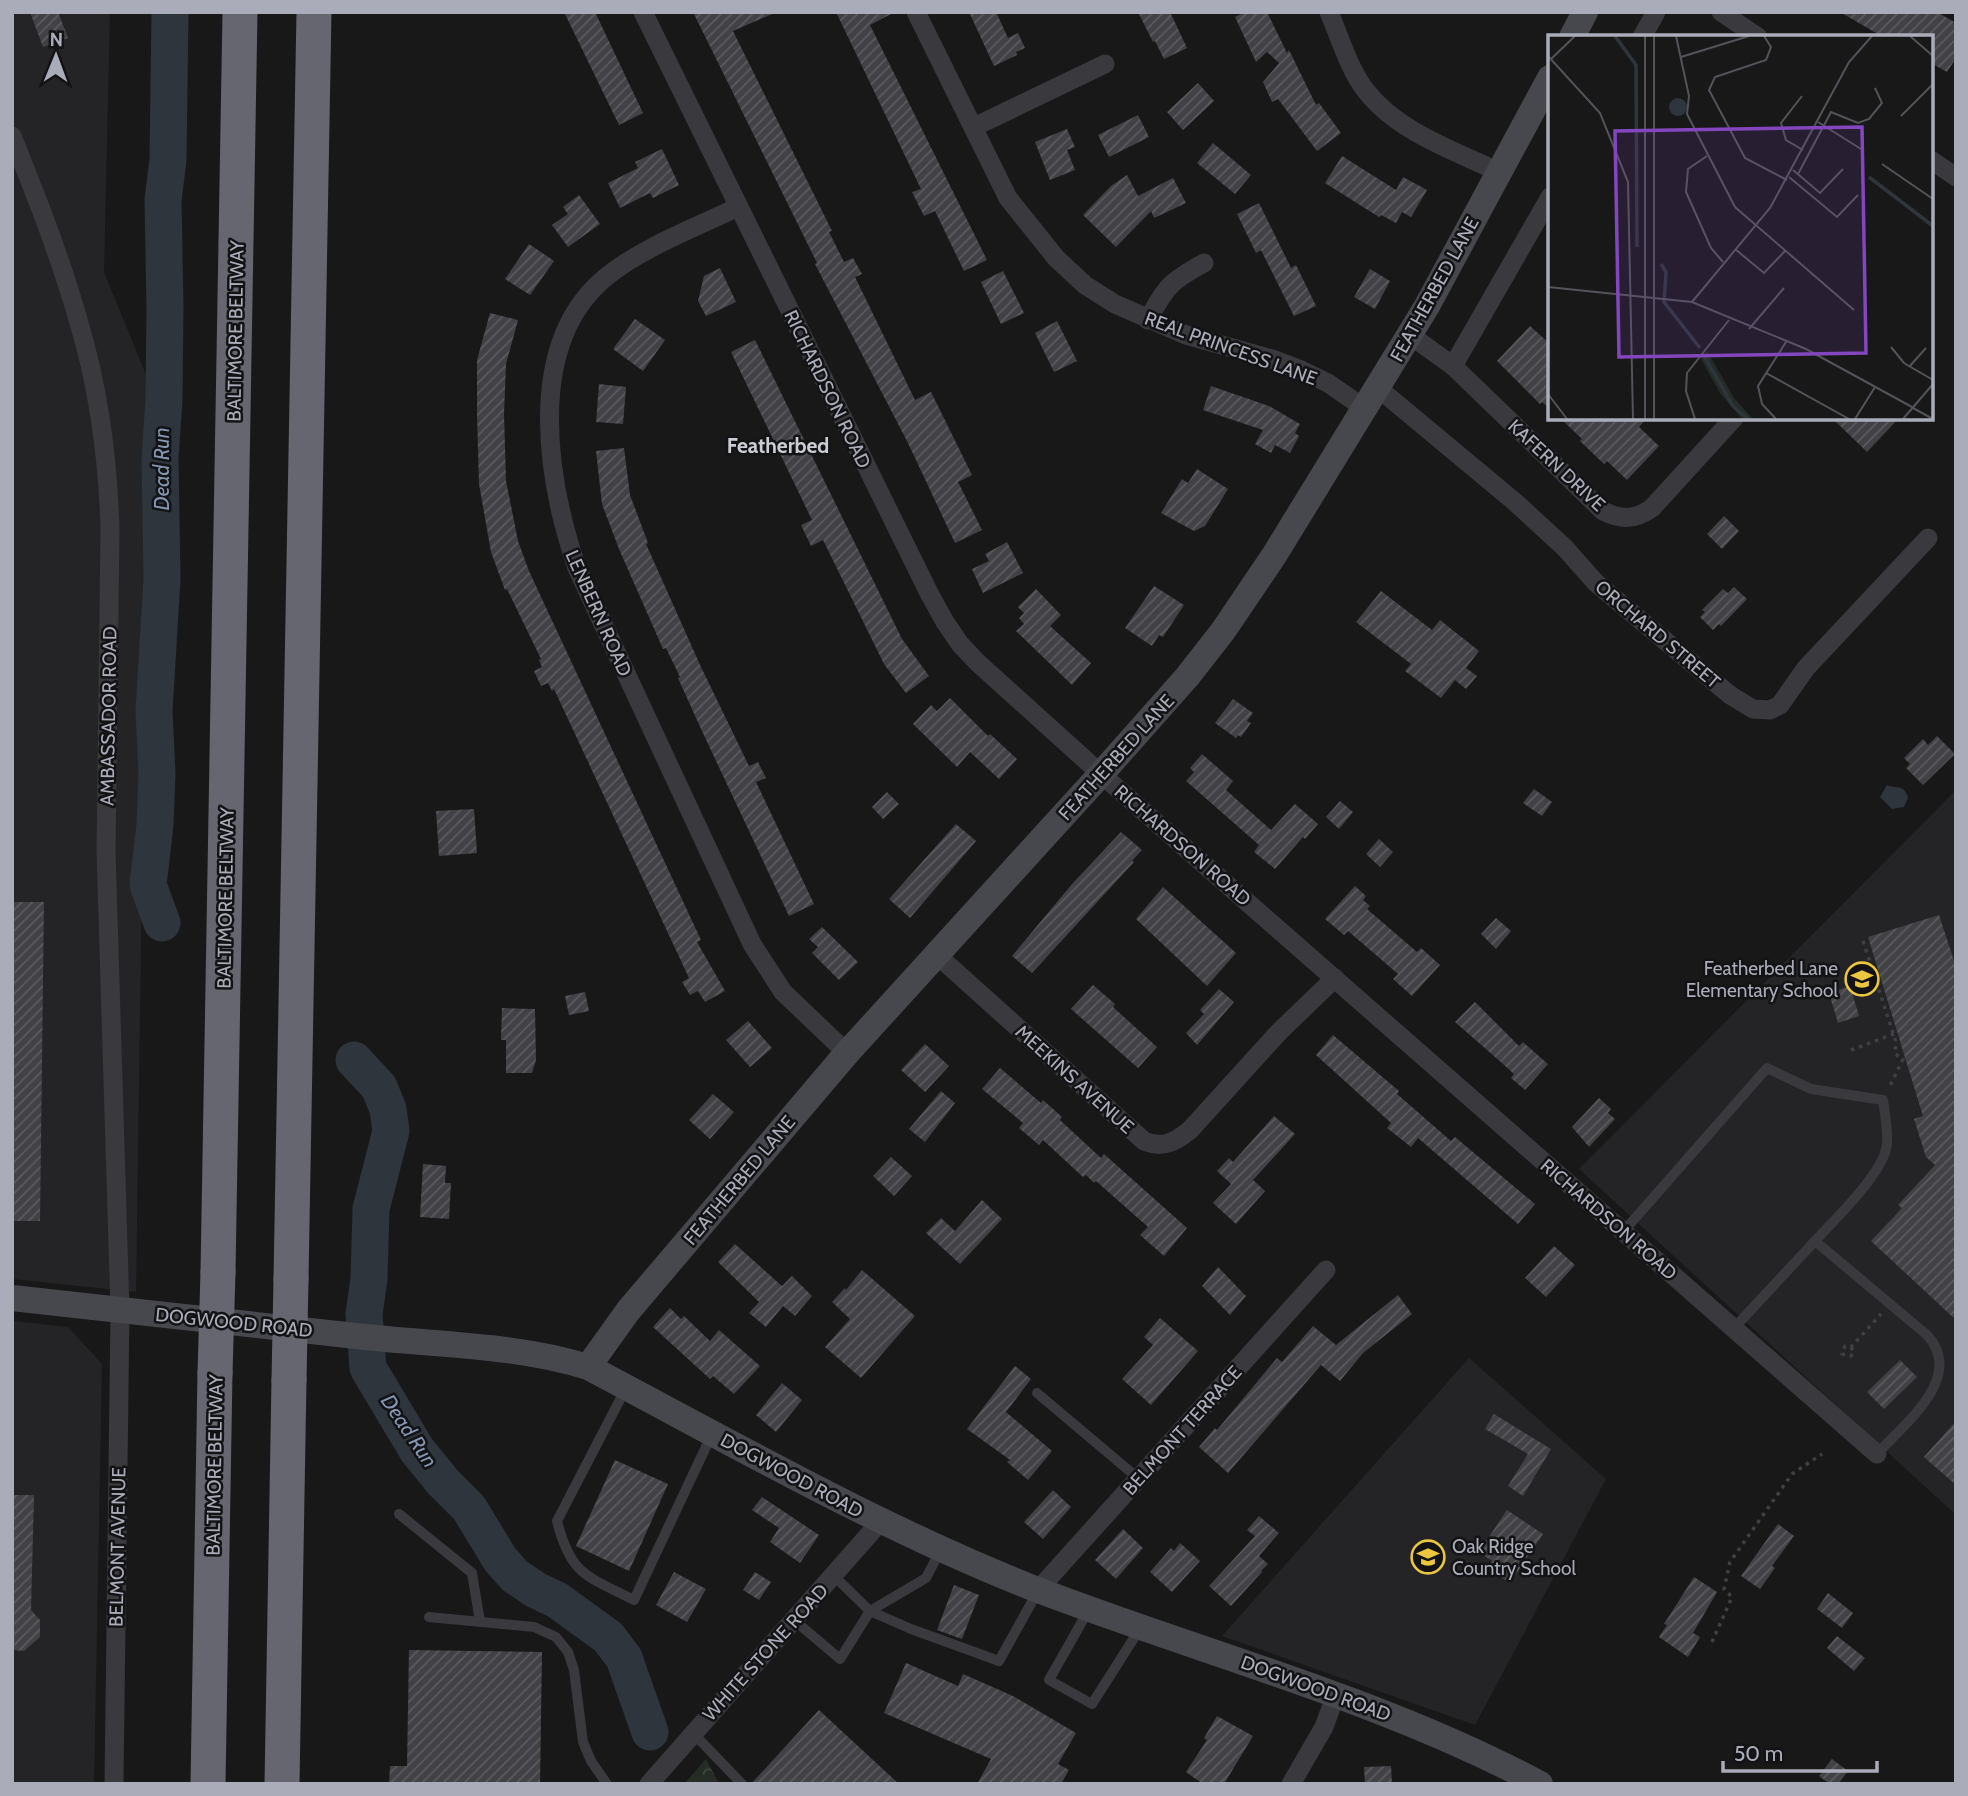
<svg xmlns="http://www.w3.org/2000/svg" width="1968" height="1796" font-family="Cabin,sans-serif">
	<defs>
		<pattern id="forest-crowns" width="20" height="18" patternUnits="userSpaceOnUse" patternTransform="scale(1.75)"><rect width="20" height="18" fill="#242c25"/><path d="M2 6a3 3 0 1 1 6 0M12 15a3 3 0 1 1 6 0" fill="none" stroke="#414843"/></pattern>
		<pattern id="building-hatch" width="6" height="6" patternUnits="userSpaceOnUse" patternTransform="scale(1.75)"><rect width="6" height="6" fill="#424246"/><path d="M-1 1l2-2M0 6l6-6M5 7l2-2" fill="none" stroke="#5b5b5f"/></pattern>
	</defs>
	<rect width="100%" height="100%" fill="#181819"/>
	<g fill="#242426">
		<polygon points="12,12 110,12 104,272 149,382 136,1292 12,1279"/>
		<polygon points="1956,790 1956,1515 1579,1169"/>
		<polygon points="12,1321 68,1327 102,1364 94,1784 12,1784"/>
		<polygon points="1469,1358 1606,1479 1475,1725 1222,1636"/>
	</g>
	<polygon fill="url(#forest-crowns)" points="706,1759 719,1784 684,1784"/>
	<path fill="#2e353d" d="M1887 785C1896 789 1905 784 1908 798L1904 807 1892 809 1880 797Z"/>
	<g fill="none" stroke-linecap="round" stroke-linejoin="round">
		<g stroke="#2e353d" stroke-width="37">
			<polyline points="162,923 148,885 155,825 157,774 154,711 162,579 160,458 164,400 165,307 163,200 168,160 170,12"/>
			<polyline points="354,1060 379,1087 388,1109 391,1131 371,1209 369,1279 364,1314 368,1368 417,1450 443,1482 469,1508 500,1559 515,1576 536,1590 557,1600 608,1637 624,1658 650,1732"/>
		</g>
	</g>
	<g fill="url(#building-hatch)">
		<polygon points="30,12 58,12 68,38 43,47"/>
		<polygon points="564,12 595,12 643,113 619,125"/>
		<polygon points="693,12 777,12 733,31 832,231 829,232 844,262 853,258 862,274 855,277 915,400 931,392 972,475 958,482 982,530 955,543 908,443 815,264 817,263"/>
		<polygon points="836,12 895,12 870,25 987,260 964,271 935,211 924,216 912,192 921,189"/>
		<polygon points="969,12 996,12 1008,38 1018,33 1025,48 1016,52 1017,55 994,66"/>
		<polygon points="1138,12 1170,12 1187,48 1164,59 1155,41 1153,42"/>
		<polygon points="1245,12 1267,12 1287,53 1289,50 1316,105 1319,103 1341,133 1317,151 1278,99 1272,102 1263,82 1279,63 1267,52 1256,62 1235,17"/>
		<polygon points="1840,12 1937,12 1956,23 1956,58 1947,72 1931,63 1931,37 1883,37"/>
		<polygon points="1198,83 1214,101 1183,130 1167,112"/>
		<polygon points="1138,115 1149,137 1109,157 1098,135"/>
		<polygon points="1067,129 1075,147 1067,150 1075,170 1050,180 1035,142"/>
		<polygon points="1213,143 1251,175 1235,194 1197,163"/>
		<polygon points="662,149 679,185 653,198 650,193 620,208 608,183 638,168 635,162"/>
		<polygon points="1342,156 1396,190 1403,177 1427,190 1411,217 1402,212 1396,223 1381,215 1379,217 1325,183"/>
		<polygon points="1127,175 1138,196 1173,178 1186,203 1154,218 1151,211 1116,247 1083,215 1111,186"/>
		<polygon points="579,195 600,224 568,247 552,225 568,214 563,207"/>
		<polygon points="1259,203 1291,268 1296,265 1316,306 1294,316 1261,250 1256,253 1237,214"/>
		<polygon points="529,244 554,261 530,295 505,279"/>
		<polygon points="720,268 736,302 706,316 698,301 704,276"/>
		<polygon points="1370,269 1390,281 1375,309 1354,297"/>
		<polygon points="1003,271 1024,313 1001,324 981,282"/>
		<polygon points="490,313 518,320 506,364 504,414 506,481 518,541 529,571 701,940 697,942 725,991 705,1002 698,991 690,995 682,982 689,978 554,689 552,691 548,683 541,686 534,671 542,667 539,660 541,659 507,589 505,590 491,552 479,484 477,414 477,360"/>
		<polygon points="635,319 665,340 643,371 613,349"/>
		<polygon points="1057,321 1077,361 1054,372 1035,333"/>
		<polygon points="1530,326 1550,344 1550,409 1542,402 1540,404 1497,361"/>
		<polygon points="755,340 902,639 929,676 906,693 884,664 823,540 811,546 801,525 812,520 731,352"/>
		<polygon points="599,384 626,387 623,424 596,422"/>
		<polygon points="1211,386 1269,406 1300,424 1295,433 1299,436 1290,453 1275,445 1271,453 1255,444 1263,430 1203,410"/>
		<polygon points="1560,418 1647,418 1639,427 1659,446 1627,480 1607,461 1604,464 1580,441 1582,439"/>
		<polygon points="1832,418 1899,418 1867,452"/>
		<polygon points="624,448 630,495 648,543 646,544 701,667 749,766 758,762 766,778 756,782 814,904 789,916 701,729 678,678 680,677 666,648 663,649 619,549 602,504 596,451"/>
		<polygon points="1197,469 1228,489 1205,526 1194,531 1161,513 1182,479 1188,483"/>
		<polygon points="1724,516 1739,531 1722,549 1707,534"/>
		<polygon points="1007,542 1023,573 983,593 972,569 989,561 985,554"/>
		<polygon points="1154,586 1184,605 1163,637 1159,635 1152,646 1125,628"/>
		<polygon points="1734,587 1747,599 1721,626 1719,624 1713,630 1700,617 1705,612 1702,610 1723,589 1728,593"/>
		<polygon points="1036,589 1061,615 1050,626 1091,663 1072,685 1016,631 1024,624 1019,618 1024,613 1018,607"/>
		<polygon points="1381,591 1432,630 1440,620 1479,651 1466,668 1477,676 1466,689 1455,680 1441,698 1405,671 1411,664 1356,622"/>
		<polygon points="950,698 988,736 990,734 1017,759 999,779 970,752 957,767 913,724 931,705 937,711"/>
		<polygon points="1233,699 1253,713 1247,721 1251,723 1241,737 1238,735 1236,738 1215,723"/>
		<polygon points="1937,736 1955,754 1923,785 1906,768 1910,764 1904,758 1923,739 1928,745"/>
		<polygon points="1202,754 1233,781 1226,790 1271,830 1295,804 1318,824 1305,839 1303,837 1275,869 1254,852 1259,845 1186,781 1194,772 1190,768"/>
		<polygon points="1534,789 1552,802 1542,816 1523,803"/>
		<polygon points="887,792 899,804 883,819 872,807"/>
		<polygon points="1340,801 1353,812 1339,829 1326,817"/>
		<polygon points="474,809 477,853 439,856 436,811"/>
		<polygon points="956,824 976,841 910,918 889,899"/>
		<polygon points="1121,832 1142,850 1132,861 1134,862 1032,973 1012,956 1072,884"/>
		<polygon points="1379,839 1393,852 1380,867 1366,854"/>
		<polygon points="1355,886 1366,896 1363,900 1370,906 1367,909 1417,952 1421,948 1440,965 1412,996 1393,979 1398,974 1348,931 1344,935 1325,919"/>
		<polygon points="1163,887 1236,953 1207,986 1136,919"/>
		<polygon points="12,902 44,902 40,1221 12,1221"/>
		<polygon points="1939,915 1956,967 1956,1320 1871,1241 1902,1208 1898,1205 1935,1165 1926,1157 1914,1119 1923,1116 1868,937"/>
		<polygon points="1496,918 1511,931 1496,949 1481,934"/>
		<polygon points="822,927 858,962 839,980 812,953 818,947 809,939"/>
		<polygon points="1093,985 1115,1004 1113,1007 1157,1047 1138,1068 1071,1009"/>
		<polygon points="1850,986 1859,1016 1838,1023 1829,993"/>
		<polygon points="1219,989 1234,1002 1197,1045 1186,1033 1204,1014 1200,1010"/>
		<polygon points="585,992 589,1011 569,1015 565,996"/>
		<polygon points="1475,1002 1519,1046 1523,1042 1548,1064 1525,1090 1511,1078 1514,1074 1503,1064 1455,1022"/>
		<polygon points="502,1008 535,1009 536,1060 532,1073 506,1073 506,1040 501,1040"/>
		<polygon points="748,1021 772,1048 750,1067 726,1040"/>
		<polygon points="1333,1035 1399,1091 1397,1094 1451,1141 1455,1137 1535,1204 1518,1224 1418,1138 1411,1147 1387,1128 1391,1123 1316,1055"/>
		<polygon points="925,1044 949,1066 925,1092 901,1070"/>
		<polygon points="1000,1068 1041,1103 1043,1100 1062,1117 1060,1120 1101,1158 1104,1154 1187,1228 1164,1256 1140,1235 1148,1227 1096,1181 1094,1183 1086,1175 1083,1177 1043,1140 1039,1145 1019,1128 1023,1123 982,1089"/>
		<polygon points="941,1091 955,1103 925,1142 909,1129"/>
		<polygon points="713,1094 734,1112 710,1139 689,1120"/>
		<polygon points="1599,1098 1611,1109 1608,1113 1615,1119 1589,1147 1572,1127"/>
		<polygon points="1274,1116 1295,1134 1253,1180 1265,1191 1236,1224 1213,1203 1231,1184 1217,1171 1229,1158 1233,1162"/>
		<polygon points="891,1157 912,1176 894,1196 873,1176"/>
		<polygon points="423,1164 446,1166 445,1183 451,1183 449,1219 420,1217"/>
		<polygon points="982,1200 1002,1219 960,1264 926,1233 941,1218 955,1231"/>
		<polygon points="735,1244 782,1286 792,1276 812,1296 795,1316 783,1306 766,1327 749,1313 759,1302 718,1262"/>
		<polygon points="1554,1246 1575,1265 1546,1297 1525,1278"/>
		<polygon points="1218,1267 1246,1296 1230,1315 1202,1286"/>
		<polygon points="862,1270 915,1316 861,1378 825,1347 850,1319 832,1302 845,1288 846,1290"/>
		<polygon points="1398,1295 1412,1314 1363,1353 1340,1381 1321,1365 1228,1473 1199,1447 1215,1428 1217,1430 1277,1358 1282,1362 1313,1326 1336,1345"/>
		<polygon points="670,1308 681,1319 684,1316 710,1341 719,1330 760,1366 734,1394 713,1376 710,1379 653,1327"/>
		<polygon points="1160,1318 1198,1351 1151,1405 1122,1379 1153,1345 1144,1337"/>
		<polygon points="1900,1360 1917,1377 1884,1409 1867,1392"/>
		<polygon points="1015,1366 1031,1379 1006,1412 1052,1451 1028,1480 1007,1462 1010,1460 967,1429"/>
		<polygon points="782,1383 802,1400 776,1432 756,1415"/>
		<polygon points="1494,1414 1551,1449 1523,1496 1508,1486 1528,1454 1485,1429"/>
		<polygon points="1956,1421 1956,1485 1924,1457"/>
		<polygon points="615,1460 668,1484 629,1571 576,1546"/>
		<polygon points="1053,1490 1071,1507 1043,1539 1024,1522"/>
		<polygon points="12,1495 34,1495 31,1610 40,1620 40,1637 24,1651 12,1650"/>
		<polygon points="762,1497 819,1535 800,1563 770,1542 779,1528 752,1510"/>
		<polygon points="1507,1510 1543,1534 1510,1583 1487,1568 1492,1561 1479,1552"/>
		<polygon points="1259,1516 1279,1533 1259,1556 1268,1564 1261,1571 1262,1572 1231,1606 1209,1586 1255,1536 1247,1530"/>
		<polygon points="1778,1524 1794,1536 1772,1566 1775,1568 1760,1589 1741,1576"/>
		<polygon points="1123,1529 1143,1548 1116,1579 1095,1560"/>
		<polygon points="1180,1543 1200,1561 1172,1592 1150,1572 1171,1548 1174,1551"/>
		<polygon points="674,1572 706,1589 687,1622 656,1605"/>
		<polygon points="755,1572 771,1582 759,1600 743,1590"/>
		<polygon points="1694,1577 1717,1592 1693,1633 1700,1637 1688,1657 1659,1637 1667,1625 1664,1624"/>
		<polygon points="954,1585 979,1595 962,1639 937,1630"/>
		<polygon points="1828,1593 1853,1613 1842,1628 1817,1609"/>
		<polygon points="1837,1636 1865,1658 1854,1671 1827,1648"/>
		<polygon points="409,1650 542,1652 540,1784 389,1784 390,1766 407,1766"/>
		<polygon points="906,1663 958,1686 963,1674 1013,1696 1076,1733 1058,1764 1069,1770 1061,1784 977,1784 991,1759 884,1713"/>
		<polygon points="819,1710 899,1784 751,1784"/>
		<polygon points="1217,1716 1253,1736 1224,1784 1203,1784 1186,1772 1207,1740 1204,1738"/>
		<polygon points="1832,1759 1848,1771 1838,1784 1830,1784 1819,1776"/>
		<polygon points="1391,1766 1392,1783 1365,1784 1364,1767"/>
	</g>
	<g fill="none" stroke-linecap="round" stroke-linejoin="round">
		<g stroke="#3f4045" stroke-width="3.5" stroke-dasharray="3.5 5" stroke-linecap="butt">
			<polyline points="1863,941 1896,1042 1895,1054 1903,1059 1889,1088"/>
			<polyline points="1851,1050 1894,1034"/>
			<polyline points="1851,1347 1854,1352 1851,1356 1842,1354 1845,1346 1851,1347 1881,1314"/>
			<polyline points="1712,1642 1732,1597 1724,1589 1730,1562 1792,1474 1822,1454"/>
		</g>
		<g stroke="#39393e" stroke-width="10">
			<path d="M1623 1232 1767 1068 1811 1089 1883 1100C1885 1114 1888 1130 1887 1144 1884 1173 1835 1219 1815 1241"/>
			<path d="M1735 1327 1815 1241 1927 1335C1966 1377 1904 1424 1877 1454"/>
			<path d="M626 1388 557 1521C571 1576 587 1576 634 1600L712 1434"/>
			<polyline points="1037,1393 1139,1479"/>
			<polyline points="399,1514 472,1573 480,1622"/>
			<polyline points="833,1575 870,1611 926,1578 940,1551"/>
			<polyline points="1088,1611 1049,1680 1092,1704 1141,1627"/>
			<polyline points="429,1617 534,1627 556,1637 568,1652 574,1670 583,1742 591,1761 607,1784"/>
			<polyline points="794,1620 840,1659 870,1611 911,1629 999,1661 1038,1591"/>
			<polyline points="693,1733 742,1784"/>
		</g>
		<g stroke="#39393e" stroke-width="19">
			<polyline points="643,12 929,593 945,622 960,644 978,663 1101,774 1877,1454"/>
			<polyline points="916,12 1008,198 1056,258 1085,285 1115,304 1186,335 1272,359 1301,370 1328,383 1364,408"/>
			<path d="M1329 12C1340 38 1349 69 1366 91 1398 132 1453 150 1499 172"/>
			<polyline points="1721,12 1758,37"/>
			<polyline points="1642,37 1656,12"/>
			<polyline points="974,127 1105,64"/>
			<path d="M12 136C37 198 61 259 79 323 99 390 108 460 110 529L106 851 120 1310 114 1784"/>
			<polyline points="1931,160 1956,177"/>
			<path d="M738 207C697 227 641 248 606 277 524 344 547 480 577 568L752 944 783 992 847 1053"/>
			<path d="M1148 320C1166 286 1171 281 1204 263"/>
			<path d="M1410 335 1453 366 1603 511C1621 520 1635 520 1652 508L1734 418"/>
			<polyline points="1453,366 1550,197"/>
			<polyline points="1378,388 1515,502 1565,548 1596,583 1730,695 1753,709 1770,710 1780,705 1806,668 1928,538"/>
			<path d="M937 955 1144 1141C1163 1149 1175 1142 1190 1130L1279 1032 1335 978"/>
			<polyline points="1038,1590 1326,1270"/>
			<polyline points="649,1784 881,1521"/>
			<polyline points="1291,1784 1324,1727 1336,1694"/>
		</g>
		<g stroke="#47484e" stroke-width="26">
			<polyline points="1572,37 1585,12"/>
			<path d="M12 1298C127 1310 241 1324 356 1336 434 1345 513 1344 588 1367 736 1445 882 1529 1038 1590 1205 1654 1381 1699 1540 1784"/>
			<polyline points="588,1367 628,1311 847,1053 1101,774 1187,677 1223,631 1275,554 1427,306 1550,78"/>
		</g>
		<g stroke="#65666f" stroke-width="35">
			<polyline points="218,1272 240,12"/>
			<polyline points="291,1279 314,12"/>
			<polyline points="208,1784 215,1373"/>
			<polyline points="282,1784 289,1380"/>
		</g>
		<g stroke="#65666f" stroke-width="35">
			<polyline points="215,1373 218,1272"/>
			<polyline points="289,1380 291,1279"/>
		</g>
	</g>
	<defs>
		<symbol id="school-ring" viewBox="-11 -11 22 22"><circle r="9.5" fill="#131315" stroke="#ebc63e" stroke-width="1.5"/><path d="M0-5L7-2L0 1L-7-2ZM-4 1L0 2.5L4 1V4Q0 6-4 4Z" fill="#ebc63e"/></symbol>
	</defs>
	<g fill-rule="evenodd">
		<use href="#school-ring" x="1843" y="960" width="38" height="38"/>
		<use href="#school-ring" x="1409" y="1538" width="38" height="38"/>
	</g>
	<g text-anchor="middle" stroke-width="5" stroke-linejoin="round" paint-order="stroke">
		<g font-size="19" fill="#aaadb9" stroke="#131315">
			<text transform="translate(1434 289) rotate(-61)" y="7">FEATHERBED LANE</text>
			<text transform="translate(235 331) rotate(-89)" y="7">BALTIMORE BELTWAY</text>
			<text transform="translate(1231 348) rotate(20)" y="7">REAL PRINCESS LANE</text>
			<text transform="translate(828 389) rotate(64)" y="7">RICHARDSON ROAD</text>
			<text transform="translate(1557 465) rotate(43)" y="7">KAFERN DRIVE</text>
			<text transform="translate(599 613) rotate(66)" y="7">LENBERN ROAD</text>
			<text transform="translate(1658 634) rotate(40)" y="7">ORCHARD STREET</text>
			<text transform="translate(108 716) rotate(-89)" y="7">AMBASSADOR ROAD</text>
			<text transform="translate(1116 757) rotate(-48)" y="7">FEATHERBED LANE</text>
			<text transform="translate(1183 845) rotate(41)" y="7">RICHARDSON ROAD</text>
			<text transform="translate(225 898) rotate(-89)" y="7">BALTIMORE BELTWAY</text>
			<text transform="translate(1075 1079) rotate(42)" y="7">MEEKINS AVENUE</text>
			<text transform="translate(739 1180) rotate(-50)" y="7">FEATHERBED LANE</text>
			<text transform="translate(1609 1219) rotate(41)" y="7">RICHARDSON ROAD</text>
			<text transform="translate(234 1322) rotate(6)" y="7">DOGWOOD ROAD</text>
			<text transform="translate(1182 1430) rotate(-48)" y="7">BELMONT TERRACE</text>
			<text transform="translate(214 1465) rotate(-89)" y="7">BALTIMORE BELTWAY</text>
			<text transform="translate(792 1475) rotate(28)" y="7">DOGWOOD ROAD</text>
			<text transform="translate(117 1547) rotate(-89)" y="7">BELMONT AVENUE</text>
			<text transform="translate(765 1652) rotate(-48)" y="7">WHITE STONE ROAD</text>
			<text transform="translate(1316 1688) rotate(20)" y="7">DOGWOOD ROAD</text>
		</g>
		<g font-size="19" fill="#aaadb9" stroke="#131315" text-anchor="end">
			<text x="1838" y="975">Featherbed Lane<tspan x="1838" dy="22">Elementary School</tspan></text>
			<text x="1452" y="1553" text-anchor="start">Oak Ridge<tspan x="1452" dy="22">Country School</tspan></text>
		</g>
		<g font-size="21" font-weight="bold" fill="#cbcdd5" stroke="#131315">
			<text x="778" y="453">Featherbed</text>
		</g>
		<g font-size="21" font-style="italic" fill="#8396b2" stroke="#131315">
			<text transform="translate(162 469) rotate(-90)" y="7">Dead Run</text>
			<text transform="translate(409 1431) rotate(56)" y="7">Dead Run</text>
		</g>
	</g>
	<g transform="translate(1548 35)">
		<rect width="385" height="385" fill="#181819"/>
		<path d="M159 316 186 363 205 384H194L172 358 153 324Z" fill="#242c25"/>
		<path d="M121 72a9 9 0 1 1 18 0a9 9 0 1 1-18 0Z" fill="#2e353d"/>
		<path fill="none" stroke="#2e353d" stroke-width="3.5" d="M67 1 88 30 89 212M321 142 385 191M113 229 118 237 116 267 152 313M156 321 185 371 200 384"/>
		<path fill="none" stroke="#525459" stroke-width="2" d="M128 1 141 61 139 79 187 172 306 275M216 1 223 12 218 25 167 42 161 55 197 123 239 145M362 1 385 21M0 21 52 78 80 147 85 384M133 22 201 1M3 24 27 1M254 61 233 88 238 105 255 115M353 81 385 49M270 87 313 114M159 121 140 134 138 157 163 213 175 227M334 129 385 164M245 135 272 158 295 134M250 139 283 77 310 88 321 84 334 68 327 53M241 142 289 182 310 160M187 214 216 238 237 216M0 252 144 267 258 314 364 372M144 267 222 173 301 27 324 1M201 294 236 253M343 312 356 328 385 345M361 332 378 313M218 338 301 384M0 359 19 384M365 373 385 384M97 384V1M106 384V1M147 384 138 356 139 338 181 285M228 384 214 369 210 351 238 307M307 384 327 352M355 384 385 349"/>
		<path fill="#8446be" fill-opacity="0.15" stroke="#8446be" stroke-width="3.5" d="M314 92 318 318 71 322 67 96Z"/>
		<rect width="385" height="385" fill="none" stroke="#aaadb9" stroke-width="3.5"/>
	</g>
	<rect width="1968" height="1796" fill="none" stroke="#aaadb9" stroke-width="28"/>
	<g transform="translate(56 56) rotate(1)" stroke="#131315" stroke-width="5" paint-order="stroke">
	<path d="M0-5L12 26L0 18L-12 26Z" fill="#aaadb9"/>
	<text y="-10" font-size="19" font-weight="bold" text-anchor="middle" fill="#aaadb9">N</text>
	</g>
	<path d="M1723 1761v10h154v-10" fill="none" stroke="#aaadb9" stroke-width="3.5"/>
	<text x="1734" y="1761" font-size="21" fill="#aaadb9" stroke="#131315" stroke-width="5" paint-order="stroke">50 m</text>
</svg>
